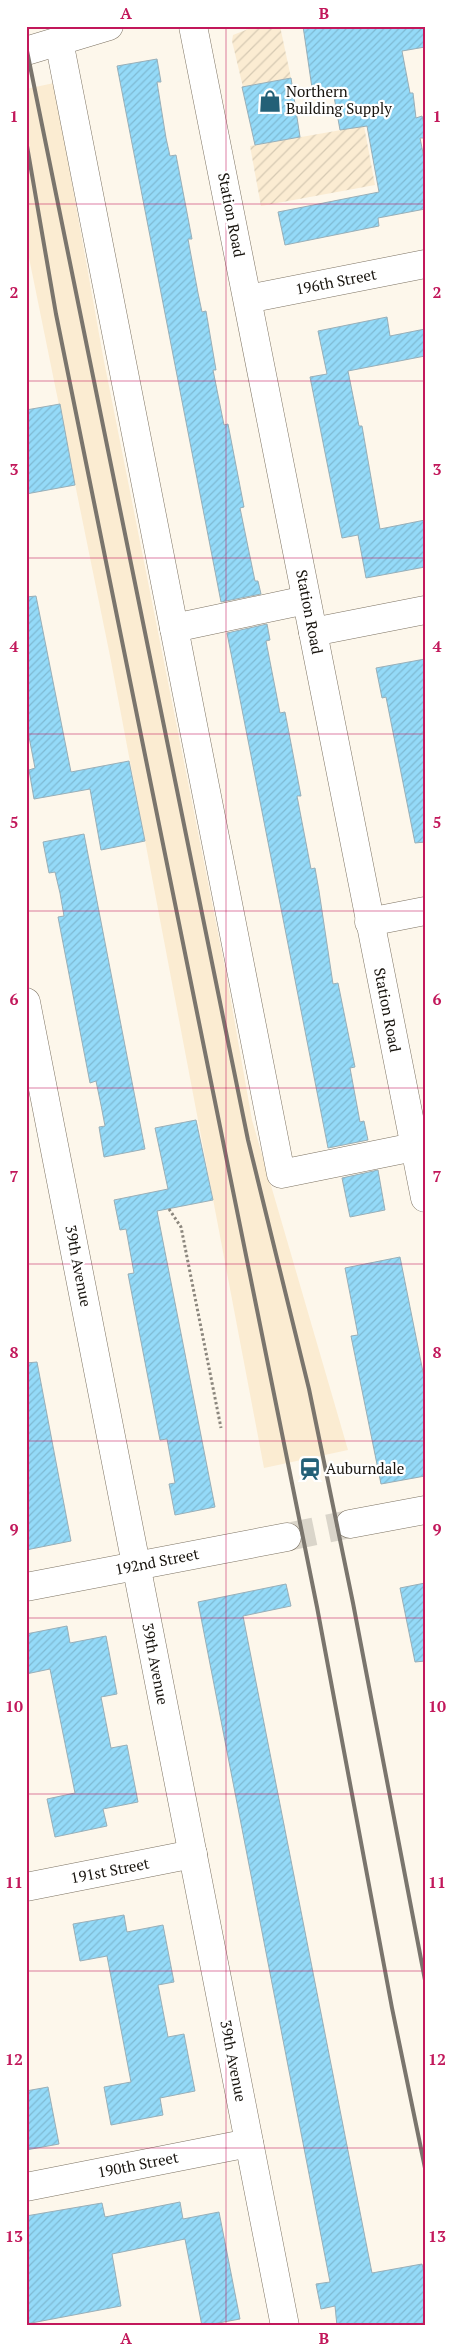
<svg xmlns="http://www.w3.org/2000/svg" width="451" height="2352" font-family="'PT Serif',serif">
	<defs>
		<pattern id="industrial-furrows" width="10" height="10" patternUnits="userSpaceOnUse" patternTransform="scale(1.25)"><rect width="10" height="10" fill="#fbecd2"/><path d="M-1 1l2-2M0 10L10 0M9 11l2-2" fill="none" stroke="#d6cab3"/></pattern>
		<pattern id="building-hatch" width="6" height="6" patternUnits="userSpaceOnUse" patternTransform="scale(1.25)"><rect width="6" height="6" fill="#94daf8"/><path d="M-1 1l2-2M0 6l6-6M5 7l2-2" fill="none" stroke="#7fbad3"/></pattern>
	</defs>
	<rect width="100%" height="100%" fill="#fdf7eb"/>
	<polygon fill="#fbecd2" points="54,83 103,356 226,973 252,1120 348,1450 264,1468 110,656 26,243 26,89"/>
	<g fill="url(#industrial-furrows)">
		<polygon points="256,26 280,26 291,78 243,87 232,41 233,35"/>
		<polygon points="364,126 375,185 261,206 250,146"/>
	</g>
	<g fill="url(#building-hatch)" stroke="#99afb8">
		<polygon points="303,26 425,26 425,47 402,51 410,93 413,93 416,118 422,116 425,128 425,138 420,138 425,163 425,209 378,218 379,226 285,245 278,212 379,192 367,126 340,130 333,91 312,88"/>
		<polygon points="157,59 161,82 157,82 166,138 170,156 176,155 192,239 188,239 198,293 202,312 206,311 216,370 213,370 224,425 228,424 244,507 240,508 255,581 258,581 261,594 221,602 117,66"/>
		<polygon points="291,78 300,137 255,145 242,87"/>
		<polygon points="387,317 390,336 425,329 425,356 348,371 359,426 362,426 380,529 425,520 425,567 366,578 358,535 342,538 310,377 327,374 318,331"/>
		<polygon points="60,404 75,485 26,494 26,410"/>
		<polygon points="36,596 71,772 129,761 145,841 101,850 90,789 34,799 29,770 35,768 26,721 26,597"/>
		<polygon points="267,624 270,640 266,641 280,713 285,712 301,796 297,796 311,869 315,868 319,891 333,984 338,983 355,1067 350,1068 360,1122 364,1121 368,1140 328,1148 227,633"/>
		<polygon points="425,659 425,842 415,843 386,697 382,698 376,668"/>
		<polygon points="84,834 145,1149 104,1157 99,1127 105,1126 101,1105 96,1081 90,1083 58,917 64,916 60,893 55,872 49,873 43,842"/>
		<polygon points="196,1120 213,1200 157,1211 215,1507 175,1515 169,1484 175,1483 167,1439 160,1440 128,1274 134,1273 126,1229 120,1230 114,1200 168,1189 155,1128"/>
		<polygon points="378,1170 385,1210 350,1217 342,1178"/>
		<polygon points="400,1257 425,1382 425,1476 381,1484 351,1336 358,1335 345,1268"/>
		<polygon points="37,1362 71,1541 26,1550 26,1363"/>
		<polygon points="425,1583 425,1661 415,1662 400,1588"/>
		<polygon points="286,1584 291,1606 243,1616 372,2273 422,2264 425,2277 425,2326 337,2326 335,2306 321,2309 316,2284 330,2282 198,1602"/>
		<polygon points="67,1626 70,1643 106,1636 117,1694 101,1697 111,1748 127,1745 138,1802 103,1809 107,1826 55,1837 47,1799 75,1793 50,1669 26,1674 26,1634"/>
		<polygon points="124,1915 127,1932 163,1925 174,1982 158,1985 168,2037 184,2034 195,2091 160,2098 163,2115 111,2125 104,2087 131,2082 107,1956 80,1961 73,1924"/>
		<polygon points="48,2087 59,2144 26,2150 26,2091"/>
		<polygon points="180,2202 183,2219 219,2212 240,2319 202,2326 185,2239 112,2254 121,2306 26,2324 26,2216 102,2203 105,2217"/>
	</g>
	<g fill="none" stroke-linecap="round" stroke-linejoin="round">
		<polyline stroke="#dad5ca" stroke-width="28" stroke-dasharray="28 14" stroke-linecap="butt" points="287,1537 350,1524"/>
		<defs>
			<g id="minor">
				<polyline points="193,26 425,1198"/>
				<polyline points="59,41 281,1174 414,1147"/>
				<polyline points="248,299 425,264"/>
				<polyline points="174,628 306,600"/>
				<polyline points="313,632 425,610"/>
				<polyline points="369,922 425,911"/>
				<polyline points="26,1002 285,2326"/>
				<polyline points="350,1524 425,1510"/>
				<polyline points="26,1587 287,1537"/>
				<polyline points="26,1887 193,1854"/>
				<polyline points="26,2187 249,2143"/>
			</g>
			<polyline id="major" points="26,51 109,26"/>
		</defs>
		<use href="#minor" stroke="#7d7363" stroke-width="29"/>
		<use href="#major" stroke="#7d7363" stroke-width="29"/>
		<polyline stroke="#8b867d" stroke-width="3" stroke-dasharray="2.5 2.5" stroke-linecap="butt" points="169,1209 181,1227 221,1428"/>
		<use href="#minor" stroke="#fff" stroke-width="28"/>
		<use href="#major" stroke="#fff" stroke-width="28"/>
		<g stroke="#7a756d" stroke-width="4">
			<polyline points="26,46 248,1140 309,1389 353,1603 425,1980"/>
			<polyline points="26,140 56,314 317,1607 392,2008 425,2168"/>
		</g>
	</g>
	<path fill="none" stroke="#c2185b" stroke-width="1" stroke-opacity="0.55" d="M226 26V2326M26 204H425M26 381H425M26 558H425M26 734H425M26 911H425M26 1088H425M26 1264H425M26 1441H425M26 1618H425M26 1794H425M26 1971H425M26 2148H425"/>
	<defs>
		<symbol id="shop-bare" viewBox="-9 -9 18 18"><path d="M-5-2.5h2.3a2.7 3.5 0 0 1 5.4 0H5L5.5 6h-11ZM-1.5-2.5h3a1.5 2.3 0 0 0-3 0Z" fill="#236077" stroke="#fff" stroke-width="2.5" paint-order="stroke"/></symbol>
		<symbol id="station-bare" viewBox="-9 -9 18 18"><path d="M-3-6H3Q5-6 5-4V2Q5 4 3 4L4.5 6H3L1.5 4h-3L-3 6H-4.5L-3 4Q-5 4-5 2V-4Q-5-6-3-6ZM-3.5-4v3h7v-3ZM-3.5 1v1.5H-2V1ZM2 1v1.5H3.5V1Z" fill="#236077" stroke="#fff" stroke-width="2.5" paint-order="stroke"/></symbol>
	</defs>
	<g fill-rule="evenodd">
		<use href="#shop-bare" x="254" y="85" width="32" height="32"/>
		<use href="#station-bare" x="294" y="1453" width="32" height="32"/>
	</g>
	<g text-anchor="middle" stroke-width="4.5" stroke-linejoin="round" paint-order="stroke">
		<g font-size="15" fill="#17130d" stroke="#fff" text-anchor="start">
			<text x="286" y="97">Northern<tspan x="286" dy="17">Building Supply</tspan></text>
			<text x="326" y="1474">Auburndale</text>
		</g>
		<g font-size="15" fill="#17130d" stroke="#fff">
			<text transform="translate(231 215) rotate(79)" y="5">Station Road</text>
			<text transform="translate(336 282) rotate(-11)" y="5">196th Street</text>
			<text transform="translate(309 612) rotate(79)" y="5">Station Road</text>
			<text transform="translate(387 1010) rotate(79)" y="5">Station Road</text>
			<text transform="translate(78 1266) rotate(79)" y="5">39th Avenue</text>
			<text transform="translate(157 1562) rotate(-11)" y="5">192nd Street</text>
			<text transform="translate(155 1664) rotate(79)" y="5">39th Avenue</text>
			<text transform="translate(110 1871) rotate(-11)" y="5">191st Street</text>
			<text transform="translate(233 2061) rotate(79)" y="5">39th Avenue</text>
			<text transform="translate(138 2165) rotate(-11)" y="5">190th Street</text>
		</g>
	</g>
	<rect width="451" height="2352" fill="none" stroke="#ffffff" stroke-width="55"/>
	<rect x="28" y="28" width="396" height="2296" fill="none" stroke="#c2185b" stroke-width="2"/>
	<g font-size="16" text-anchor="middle" font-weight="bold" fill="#c2185b">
		<text x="126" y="19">A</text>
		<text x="324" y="19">B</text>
		<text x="14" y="122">1</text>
		<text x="437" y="122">1</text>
		<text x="14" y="298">2</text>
		<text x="437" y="298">2</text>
		<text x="14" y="475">3</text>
		<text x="437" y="475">3</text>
		<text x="14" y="652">4</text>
		<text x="437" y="652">4</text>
		<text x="14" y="828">5</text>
		<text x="437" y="828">5</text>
		<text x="14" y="1005">6</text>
		<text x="437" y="1005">6</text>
		<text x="14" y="1182">7</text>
		<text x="437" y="1182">7</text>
		<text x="14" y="1358">8</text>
		<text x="437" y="1358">8</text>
		<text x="14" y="1535">9</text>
		<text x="437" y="1535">9</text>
		<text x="14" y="1712">10</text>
		<text x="437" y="1712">10</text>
		<text x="14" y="1888">11</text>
		<text x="437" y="1888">11</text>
		<text x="14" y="2065">12</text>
		<text x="437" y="2065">12</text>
		<text x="14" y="2242">13</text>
		<text x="437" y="2242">13</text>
		<text x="126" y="2344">A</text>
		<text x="324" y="2344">B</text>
	</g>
</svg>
